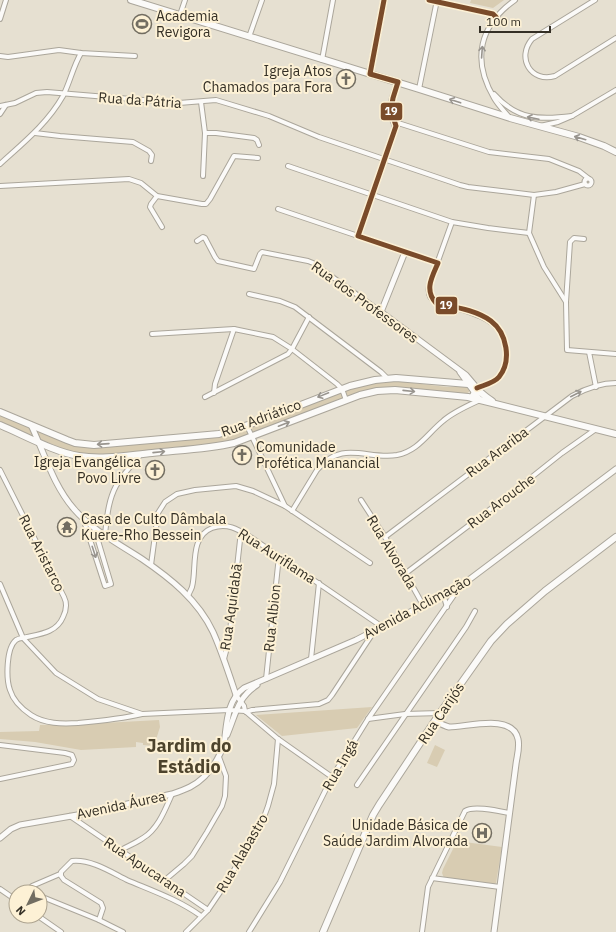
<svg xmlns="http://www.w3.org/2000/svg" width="616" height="932" font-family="'IBM Plex Sans',sans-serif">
	<rect width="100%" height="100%" fill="#e6e0d1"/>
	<g fill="#d8ccb2">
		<polygon points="471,0 504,0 493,8 470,3"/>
		<polygon points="396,381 447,387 466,387 470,391 466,394 395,387 376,389 233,440 213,444 96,455 78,453 68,451 0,422 0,415 74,445 86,447 219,436 243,430 350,388 376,382"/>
		<polygon points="372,707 357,728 282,736 256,715"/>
		<polygon points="159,720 160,727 154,746 143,745 143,743 136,742 136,747 81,750 35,742 0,739 0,732 39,731 40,725 66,725"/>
		<polygon points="435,745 445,750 437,767 427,763"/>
		<polygon points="457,841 502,847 496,883 493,885 444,878 442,873 443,869"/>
	</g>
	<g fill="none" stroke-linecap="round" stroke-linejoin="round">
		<defs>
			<g id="minor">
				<polyline points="429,0 493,14 496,17"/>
				<path d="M595 0 532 39C516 58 531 83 555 76L616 38"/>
				<polyline points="180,15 185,0"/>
				<polyline points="0,19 6,0"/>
				<polyline points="249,37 262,0"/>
				<polyline points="0,56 8,57 59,50 81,53 135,56"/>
				<polyline points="322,60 333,0"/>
				<polyline points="419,89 437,0"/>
				<path d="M494 94C517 120 540 120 572 116"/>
				<polyline points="201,102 205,133 203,176"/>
				<polyline points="0,106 15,103 36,93 47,92 179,103 216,100 269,116 319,137 460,185 468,187 534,195 556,192 585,184"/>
				<polyline points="0,114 6,105"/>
				<path d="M509 117C504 111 498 105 494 98 471 59 480 25 515 0"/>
				<polyline points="395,122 489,152 549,159 579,171 588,178"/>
				<polyline points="540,126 558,122 572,116 616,90"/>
				<polyline points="35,133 60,136 133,142 149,151 152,155 151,161"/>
				<polyline points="205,133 216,133 254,138 257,140 259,145"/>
				<path d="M0 164C23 143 47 124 63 96 70 82 73 67 81 53"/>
				<polyline points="288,166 452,222 488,228 529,233"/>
				<circle cx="588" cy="182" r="3.5"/>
				<polyline points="0,186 129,179 141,183 157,196 202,204 206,204 210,199 234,156 258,158"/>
				<polyline points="534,195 529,233 544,267 566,302"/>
				<polyline points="157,196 151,204 150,207 162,227"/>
				<polyline points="278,209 358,236"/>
				<path d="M452 222 429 286C428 293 429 299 436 302 441 305 448 306 453 307 482 315 510 324 506 360 504 377 492 383 477 388"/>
				<polyline points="584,239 574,238 570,242 566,302 567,350 616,354"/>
				<polyline points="197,241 203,237 205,238 215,257 218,261 254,269 260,254 262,252 308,261 313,263 381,312"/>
				<polyline points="405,252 438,263"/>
				<polyline points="249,294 280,301 295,307 381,372 387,378"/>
				<polyline points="152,334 234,329 273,337 292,349 337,384 342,389 346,400"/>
				<polyline points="589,352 596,387"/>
				<polyline points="214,393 215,384 234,329"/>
				<polyline points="205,397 288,354 292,349 309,317"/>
				<polyline points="247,426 285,506 370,563"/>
				<path d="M0 470 64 597C67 603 66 611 63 617 57 632 41 634 27 637 24 638 19 638 16 640 6 648 6 679 10 690 13 700 22 709 31 715 45 724 62 724 78 723 100 721 121 719 142 714"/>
				<polyline points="361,500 385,537 423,605"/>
				<path d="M292 511 317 470C342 439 367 460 397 455 418 451 427 434 443 421 453 412 467 406 480 400"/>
				<polyline points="83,518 105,586 111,584 94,527"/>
				<path d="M105 534C107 518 108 501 116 486 123 474 133 464 141 454"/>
				<path d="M385 537 572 396C585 389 601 383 616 383"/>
				<polyline points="151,565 158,513 165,502 177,494 195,490 236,486 253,491 285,506"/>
				<polyline points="406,573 513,492 562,453 596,429"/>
				<polyline points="0,584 23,638 56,673 98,699 142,714 229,710 245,711"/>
				<polyline points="443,594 447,607"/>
				<path d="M188 596C189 593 191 590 192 587 197 569 189 537 212 528 228 522 239 530 252 538L381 626"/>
				<polyline points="224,659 229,640 241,531"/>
				<polyline points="311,659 319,583"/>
				<polyline points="266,679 279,556"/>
				<polyline points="236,695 244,706 245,711 278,739 332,777"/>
				<polyline points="246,712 252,710 319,704 328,700 332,695 375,630"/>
				<polyline points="368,719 405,714 440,713"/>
				<polyline points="0,745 65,753 72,755 74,760 72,764 0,779"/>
				<polyline points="357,785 466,627 475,611"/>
				<polyline points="70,816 208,910"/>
				<path d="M121 850C128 846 136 843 143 838 158 829 165 810 172 794"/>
				<polyline points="432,878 500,887"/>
				<polyline points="165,880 184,864 192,856 207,832 222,806 225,796 226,776 219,757"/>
				<polyline points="0,889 16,900"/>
				<polyline points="32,892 32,886 60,874"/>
				<polyline points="40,896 99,920 123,932"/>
				<polyline points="38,916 61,932"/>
				<path d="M99 920 103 908 101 903 64 880 61 876V872L72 861C91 859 111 872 127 880 153 891 179 900 201 916"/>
				<polyline points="186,932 208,910 225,885 261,825 268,806 274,784 278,739"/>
				<polyline points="249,932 280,882 332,777 368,719 461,585"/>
				<path d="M422 932 428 887 465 811C473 805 499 811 509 813"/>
			</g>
			<g id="tertiary">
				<polyline points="370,74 384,0"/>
				<path d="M398 82C395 91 390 102 390 111 390 118 396 122 395 129L358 236 405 252 381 312 466 375 477 388 471 398"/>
				<polyline points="460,372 480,400"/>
				<path d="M31 425C44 452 53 485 74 509 92 530 119 544 142 559 170 578 198 600 213 632 222 652 229 674 236 695"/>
				<path d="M435 721C439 723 445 726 449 727 468 727 512 713 518 739 520 747 517 756 516 764L494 932"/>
				<path d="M227 735C236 714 237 698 257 685"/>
				<path d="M224 744C227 725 226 701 244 688L356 640 462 585 616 469"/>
				<path d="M0 838 11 829 20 825 83 814 172 794C178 792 184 790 190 787 208 778 218 761 225 742"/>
			</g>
			<polyline id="secondary" points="131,0 419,89 510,118 579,137 604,146 616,152"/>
			<g id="primary">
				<path d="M0 412 67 440 75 443 94 445 219 434 254 423 350 386 375 380 396 378 468 384C478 388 483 396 492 401"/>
				<path d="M0 425C24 435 54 452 79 456 103 460 129 455 152 453 180 450 207 449 234 443L360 395 377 391 395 390 468 397 616 434"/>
				<polyline points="323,932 373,815 379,805 440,713 491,641 507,624 545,591 616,537"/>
			</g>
		</defs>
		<use href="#minor" stroke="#aba69b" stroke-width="6"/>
		<use href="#tertiary" stroke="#aba69b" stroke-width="7"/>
		<use href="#secondary" stroke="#aba69b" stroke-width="8"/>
		<use href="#primary" stroke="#aba69b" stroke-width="8"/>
		<use href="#minor" stroke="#fbfaf8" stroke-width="4"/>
		<use href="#tertiary" stroke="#fbfaf8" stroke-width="5"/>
		<use href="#secondary" stroke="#fbfaf8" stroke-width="6"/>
		<use href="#primary" stroke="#fbfaf8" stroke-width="6"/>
		<defs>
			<g id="bus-1">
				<path d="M384 0 370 74 398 82 393 98 391 110 396 126 358 236 438 263C432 277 424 290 436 303 454 307 476 310 491 321 507 333 512 361 499 377 494 383 484 385 477 388"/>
				<polyline points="429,0 493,14 496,17"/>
			</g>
		</defs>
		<use href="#bus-1" stroke="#fdf1d5" stroke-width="8"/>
		<use href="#bus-1" stroke="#7a4b2a" stroke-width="5"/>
	</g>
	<defs><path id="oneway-shaft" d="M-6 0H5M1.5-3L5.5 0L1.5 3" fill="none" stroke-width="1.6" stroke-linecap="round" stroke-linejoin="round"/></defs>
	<g stroke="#98948e">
		<use href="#oneway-shaft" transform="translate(482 52) rotate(-86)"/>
		<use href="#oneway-shaft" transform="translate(455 101) rotate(-162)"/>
		<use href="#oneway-shaft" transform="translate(533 118) rotate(-168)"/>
		<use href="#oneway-shaft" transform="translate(580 138) rotate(-164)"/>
		<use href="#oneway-shaft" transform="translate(409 391) rotate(6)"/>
		<use href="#oneway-shaft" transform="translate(576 394) rotate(-27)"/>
		<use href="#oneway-shaft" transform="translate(323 395) rotate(158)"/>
		<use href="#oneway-shaft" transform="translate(284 424) rotate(-21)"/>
		<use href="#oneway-shaft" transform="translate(103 444) rotate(176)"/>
		<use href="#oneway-shaft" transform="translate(159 452) rotate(-6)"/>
		<use href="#oneway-shaft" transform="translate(94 552) rotate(72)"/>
	</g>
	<defs>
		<symbol id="stadium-ring" viewBox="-11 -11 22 22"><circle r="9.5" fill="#fdf1d5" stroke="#726d61" stroke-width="1.5"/><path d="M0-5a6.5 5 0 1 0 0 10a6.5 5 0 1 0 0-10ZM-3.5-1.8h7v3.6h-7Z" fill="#726d61"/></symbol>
		<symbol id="church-ring" viewBox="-11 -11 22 22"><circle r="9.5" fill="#fdf1d5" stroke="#726d61" stroke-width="1.5"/><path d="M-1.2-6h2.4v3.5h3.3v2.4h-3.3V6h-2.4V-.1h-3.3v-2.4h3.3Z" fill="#726d61"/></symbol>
		<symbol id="temple-ring" viewBox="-11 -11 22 22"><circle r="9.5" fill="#fdf1d5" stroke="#726d61" stroke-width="1.5"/><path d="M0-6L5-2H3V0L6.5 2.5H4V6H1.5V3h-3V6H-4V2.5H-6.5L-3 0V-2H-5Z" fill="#726d61"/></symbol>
		<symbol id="hospital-ring" viewBox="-11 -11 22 22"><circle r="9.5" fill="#fdf1d5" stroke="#726d61" stroke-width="1.5"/><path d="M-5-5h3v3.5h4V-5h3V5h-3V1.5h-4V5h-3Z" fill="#726d61"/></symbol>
	</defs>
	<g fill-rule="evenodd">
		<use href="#stadium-ring" x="131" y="13" width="22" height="22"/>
		<use href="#church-ring" x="335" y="68" width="22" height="22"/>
		<use href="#church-ring" x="231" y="444" width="22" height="22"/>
		<use href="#church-ring" x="144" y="459" width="22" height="22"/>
		<use href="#temple-ring" x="56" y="516" width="22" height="22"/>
		<use href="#hospital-ring" x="471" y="822" width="22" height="22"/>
	</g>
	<g text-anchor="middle" stroke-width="4" stroke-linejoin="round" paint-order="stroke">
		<g font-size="14" fill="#342f25" stroke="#fdf1d5" text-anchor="start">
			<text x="156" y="21">Academia<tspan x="156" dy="16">Revigora</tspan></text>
			<text x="332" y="76" text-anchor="end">Igreja Atos<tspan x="332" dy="16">Chamados para Fora</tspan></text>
			<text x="256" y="452">Comunidade<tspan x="256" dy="16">Profética Manancial</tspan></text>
			<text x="141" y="467" text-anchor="end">Igreja Evangélica<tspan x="141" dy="16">Povo Livre</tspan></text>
			<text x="81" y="524">Casa de Culto Dâmbala<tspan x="81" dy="16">Kuere-Rho Bessein</tspan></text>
			<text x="468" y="830" text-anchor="end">Unidade Básica de<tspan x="468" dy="16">Saúde Jardim Alvorada</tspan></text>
		</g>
		<g font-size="14" fill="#342f25" stroke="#fdf1d5">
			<text transform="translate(140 100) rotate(4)" y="5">Rua da Pátria</text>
			<text transform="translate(365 302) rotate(36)" y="5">Rua dos Professores</text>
			<text transform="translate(261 418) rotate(-20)" y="5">Rua Adriático</text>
			<text transform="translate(497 452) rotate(-37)" y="5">Rua Arariba</text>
			<text transform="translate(501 501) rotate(-37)" y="5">Rua Arouche</text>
			<text transform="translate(392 552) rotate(59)" y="5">Rua Alvorada</text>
			<text transform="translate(42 553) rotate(63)" y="5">Rua Aristarco</text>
			<text transform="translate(277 556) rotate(33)" y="5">Rua Auriflama</text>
			<text transform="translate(231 607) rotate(-82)" y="5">Rua Aquidabã</text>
			<text transform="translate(417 607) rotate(-28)" y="5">Avenida Aclimação</text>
			<text transform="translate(272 618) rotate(-84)" y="5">Rua Albion</text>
			<text transform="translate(441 713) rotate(-56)" y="5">Rua Carijós</text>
			<text transform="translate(340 765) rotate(-60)" y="5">Rua Ingá</text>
			<text transform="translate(121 805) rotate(-12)" y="5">Avenida Áurea</text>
			<text transform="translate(242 853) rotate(-60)" y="5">Rua Alabastro</text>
			<text transform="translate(145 867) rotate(34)" y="5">Rua Apucarana</text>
		</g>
		<g font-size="18" font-weight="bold" fill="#4d432c" stroke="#fdf1d5">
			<text x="189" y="752">Jardim do<tspan x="189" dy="21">Estádio</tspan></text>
		</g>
	</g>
	<g stroke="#fdf1d5" stroke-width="1.5">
		<rect x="380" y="102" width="23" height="19" rx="4" fill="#7a4b2a"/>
		<rect x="435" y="296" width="23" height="19" rx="4" fill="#7a4b2a"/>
	</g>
	<g font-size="11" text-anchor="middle" font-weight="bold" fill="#fff">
		<text x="391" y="115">19</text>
		<text x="446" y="309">19</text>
	</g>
	<g transform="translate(28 904) rotate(227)"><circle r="19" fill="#fdf1d5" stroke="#ada38f"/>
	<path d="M0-3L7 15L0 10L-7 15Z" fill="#726d61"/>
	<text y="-6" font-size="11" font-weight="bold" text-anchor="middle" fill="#342f25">N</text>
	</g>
	<path d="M480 26v6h70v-6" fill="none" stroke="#342f25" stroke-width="2"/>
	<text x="486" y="26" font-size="12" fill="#342f25" stroke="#fdf1d5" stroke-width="3" paint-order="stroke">100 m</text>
</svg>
